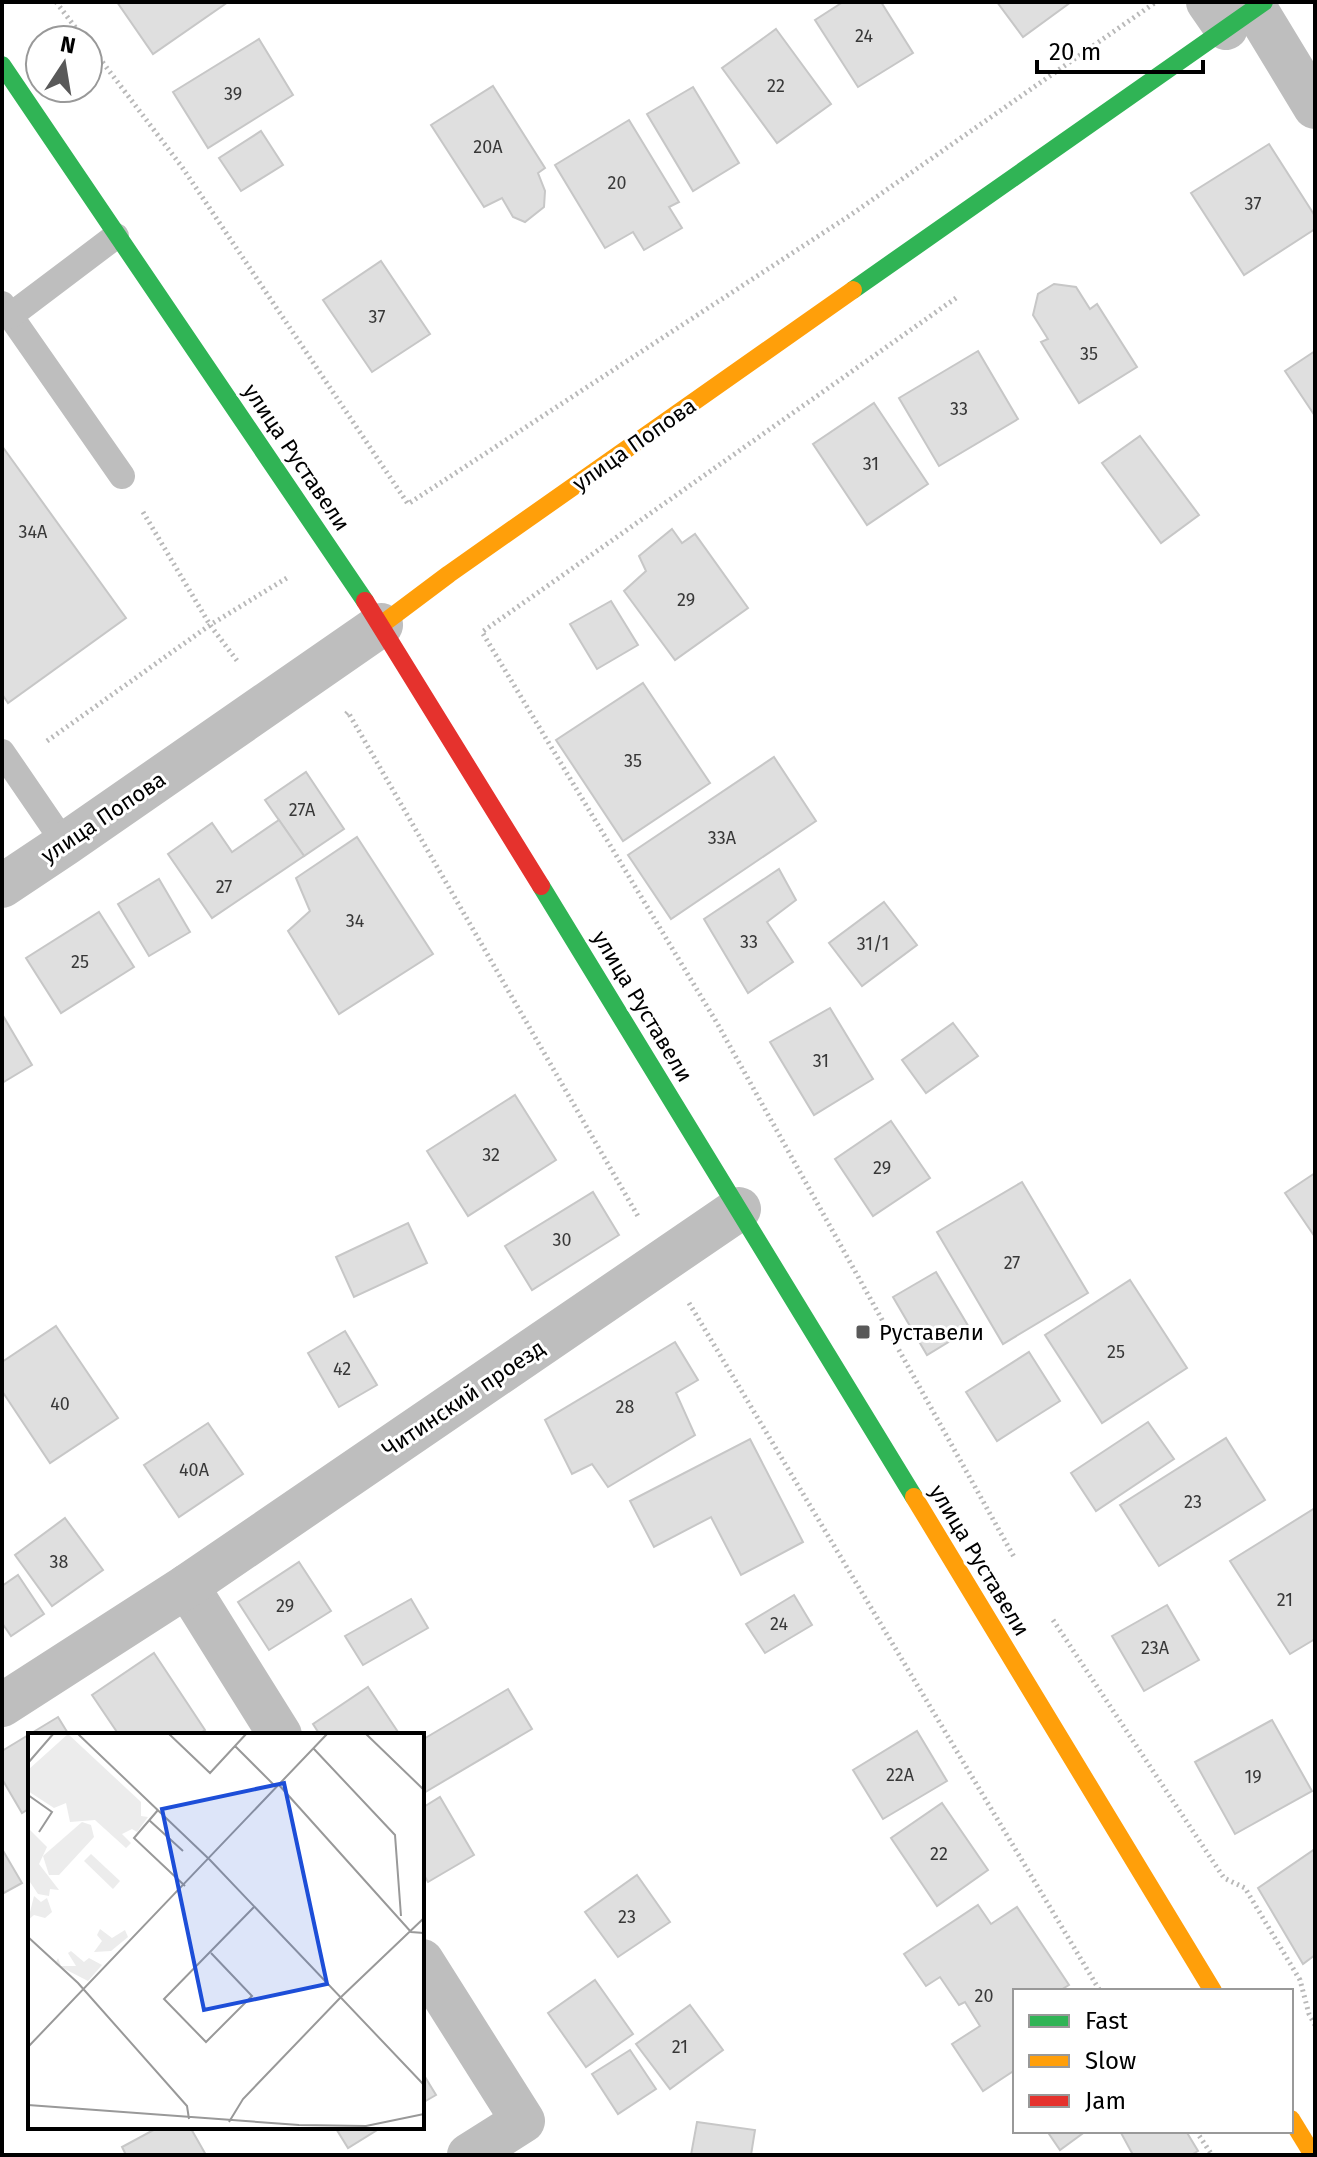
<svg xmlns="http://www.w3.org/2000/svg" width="1317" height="2157" font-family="'Fira Sans',sans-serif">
	<rect width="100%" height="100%" fill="#fff"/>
	<g fill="#dfdfdf" stroke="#c7c7c7" stroke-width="2">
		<polygon points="117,2 228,2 153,54"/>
		<polygon points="843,2 881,2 913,53 858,87 815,20"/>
		<polygon points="997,2 1071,2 1023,37"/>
		<polygon points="776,29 831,104 777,143 722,68"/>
		<polygon points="259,39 293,95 208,148 173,92"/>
		<polygon points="493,86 545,168 538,173 545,191 544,207 525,222 513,217 502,198 484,207 431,125"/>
		<polygon points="693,87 739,163 693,191 647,114"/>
		<polygon points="629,120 679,202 669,207 682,228 644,250 633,232 605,248 555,165"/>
		<polygon points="261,131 283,165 241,191 219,158"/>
		<polygon points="1269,144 1315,216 1315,229 1244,275 1191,193"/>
		<polygon points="381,261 430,334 372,372 323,300"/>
		<polygon points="1054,284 1076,287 1090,309 1097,304 1137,367 1079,403 1041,342 1048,339 1033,315 1038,294"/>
		<polygon points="978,351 1018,419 939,466 899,398"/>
		<polygon points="1315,351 1315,416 1285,371"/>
		<polygon points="874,403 928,484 867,525 813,444"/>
		<polygon points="1140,436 1199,515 1161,543 1102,463"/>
		<polygon points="2,446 126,618 8,703 2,694"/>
		<polygon points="672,529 682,543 695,534 748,608 675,660 624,591 646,571 639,556"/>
		<polygon points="611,601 638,645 597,669 570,624"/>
		<polygon points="643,683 710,783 623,841 556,740"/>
		<polygon points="774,757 816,821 671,919 628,855"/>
		<polygon points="306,772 344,829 304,856 265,800"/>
		<polygon points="279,820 304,856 212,918 168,854 212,823 232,852"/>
		<polygon points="357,837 433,954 339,1014 288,931 310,911 296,878"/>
		<polygon points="779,869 796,900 767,922 793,962 748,993 704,919"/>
		<polygon points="159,879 190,932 149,956 118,904"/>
		<polygon points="884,902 917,945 862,986 829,943"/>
		<polygon points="99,912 134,967 61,1013 26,958"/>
		<polygon points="830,1008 873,1079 814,1115 770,1042"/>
		<polygon points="2,1014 32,1065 2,1083"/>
		<polygon points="953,1023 978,1056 926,1093 902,1060"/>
		<polygon points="515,1095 556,1160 468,1216 427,1151"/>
		<polygon points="891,1121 930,1178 873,1216 835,1159"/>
		<polygon points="1315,1173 1315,1237 1285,1193"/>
		<polygon points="1022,1182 1088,1293 1003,1344 937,1232"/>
		<polygon points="593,1192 619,1235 532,1290 505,1246"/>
		<polygon points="408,1223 427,1263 354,1297 336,1257"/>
		<polygon points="936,1272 970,1329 927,1355 893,1297"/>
		<polygon points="1130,1280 1187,1368 1102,1423 1045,1335"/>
		<polygon points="56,1326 118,1418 50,1463 2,1391 2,1362"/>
		<polygon points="345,1331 377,1385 339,1407 308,1353"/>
		<polygon points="675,1342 698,1380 676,1393 695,1435 608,1487 592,1464 572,1474 545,1420"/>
		<polygon points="1029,1352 1060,1401 997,1441 966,1392"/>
		<polygon points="1148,1422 1174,1459 1096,1511 1071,1473"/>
		<polygon points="208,1423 243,1474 179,1517 144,1465"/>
		<polygon points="1226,1438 1265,1500 1159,1566 1120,1505"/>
		<polygon points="750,1439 803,1542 741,1575 711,1517 654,1547 630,1501"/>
		<polygon points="1315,1508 1315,1639 1290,1654 1230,1561"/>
		<polygon points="65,1518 103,1570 52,1606 15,1555"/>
		<polygon points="299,1562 331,1611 269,1650 238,1602"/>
		<polygon points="18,1575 44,1614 11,1636 2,1623 2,1586"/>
		<polygon points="794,1595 812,1625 765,1653 746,1624"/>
		<polygon points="411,1599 428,1628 363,1665 345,1636"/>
		<polygon points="1167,1605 1199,1660 1144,1691 1112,1636"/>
		<polygon points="154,1653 205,1730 198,1735 119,1735 92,1695"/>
		<polygon points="368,1687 400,1735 320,1735 313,1724"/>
		<polygon points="508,1689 532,1729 422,1794 422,1740"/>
		<polygon points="58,1717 69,1735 30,1735 30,1808 22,1813 2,1779 2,1751"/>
		<polygon points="1272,1720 1312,1791 1235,1834 1195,1762"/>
		<polygon points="917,1731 947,1781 883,1819 853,1770"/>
		<polygon points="440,1797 474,1855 428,1882 422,1872 422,1808"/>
		<polygon points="942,1803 988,1870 937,1906 891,1838"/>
		<polygon points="2,1849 22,1883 2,1894"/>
		<polygon points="1315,1849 1315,1955 1303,1964 1258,1888"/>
		<polygon points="637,1875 670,1922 618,1957 585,1912"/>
		<polygon points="978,1905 991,1924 1017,1907 1069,1985 1059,1991 1015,1991 1015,2070 983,2091 952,2044 980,2026 965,2002 959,2005 940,1977 926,1986 904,1954"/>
		<polygon points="595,1980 633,2034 586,2067 548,2013"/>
		<polygon points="690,2005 723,2050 670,2089 636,2044"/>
		<polygon points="630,2050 656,2089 618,2114 592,2074"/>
		<polygon points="422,2072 436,2095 422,2103"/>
		<polygon points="697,2122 755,2130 751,2155 691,2155"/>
		<polygon points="159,2127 190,2127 206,2155 126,2155 122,2147"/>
		<polygon points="335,2127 382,2127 348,2148"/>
		<polygon points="1047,2131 1086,2131 1060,2150"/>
		<polygon points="1120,2131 1186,2131 1198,2151 1191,2155 1133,2155"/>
	</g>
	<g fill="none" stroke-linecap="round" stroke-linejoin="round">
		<g stroke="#b9b9b9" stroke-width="5" stroke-dasharray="2 4" stroke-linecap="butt">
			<polyline points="56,2 85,40"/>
			<polyline points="88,43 182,167 408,504 849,216 1156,2"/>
			<polyline points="956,298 482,632 717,1023 1014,1557"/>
			<polyline points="143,512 210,625 238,662"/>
			<polyline points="346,714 348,712 639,1218"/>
			<polyline points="47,741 210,625 290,576"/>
			<polyline points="689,1303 1100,1991"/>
			<polyline points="1053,1620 1224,1878 1245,1888 1300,1980 1309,2014 1315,2025"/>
			<polyline points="1196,2131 1212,2155"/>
		</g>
		<g stroke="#bebebe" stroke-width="26">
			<polyline points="2,304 122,476"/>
			<polyline points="10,316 116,236"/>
			<polyline points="2,752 65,844"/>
		</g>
		<g stroke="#bebebe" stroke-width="44">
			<polyline points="1208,2 1226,28"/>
			<polyline points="1255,8 1315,107"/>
			<polyline points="2,886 65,844 381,625"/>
			<polyline points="187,1586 280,1735"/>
			<polyline points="2,1705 187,1586 739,1209"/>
			<polyline points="422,1961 523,2121 469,2155"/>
		</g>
		<g stroke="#30b455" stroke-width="18">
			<polyline points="2,65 365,601"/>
			<polyline points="853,290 1264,2"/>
			<polyline points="541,886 914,1497"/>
		</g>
		<g stroke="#ff9f0a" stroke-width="18">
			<polyline points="381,625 449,574 853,290"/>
			<polyline points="914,1497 1213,1991"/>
			<polyline points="1291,2119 1313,2155"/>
		</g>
		<polyline stroke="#e5322d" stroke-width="18" points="365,601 541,886"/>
	</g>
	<rect fill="#595959" stroke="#fff" stroke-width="3" x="855" y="1324" width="16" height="16" rx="4"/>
	<g text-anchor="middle" stroke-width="6" stroke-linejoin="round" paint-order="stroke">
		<g font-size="18" fill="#383838">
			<text x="864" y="42">24</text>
			<text x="776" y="92">22</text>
			<text x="233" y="100">39</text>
			<text x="488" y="153">20А</text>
			<text x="617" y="189">20</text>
			<text x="1253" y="210">37</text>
			<text x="377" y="323">37</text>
			<text x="1089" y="360">35</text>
			<text x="959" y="415">33</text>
			<text x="871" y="470">31</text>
			<text x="33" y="538">34А</text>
			<text x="686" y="606">29</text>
			<text x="633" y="767">35</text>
			<text x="302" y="816">27А</text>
			<text x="722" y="844">33А</text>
			<text x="224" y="893">27</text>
			<text x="355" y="927">34</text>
			<text x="749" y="948">33</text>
			<text x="873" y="950">31/1</text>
			<text x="80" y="968">25</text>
			<text x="821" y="1067">31</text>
			<text x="491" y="1161">32</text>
			<text x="882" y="1174">29</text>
			<text x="562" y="1246">30</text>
			<text x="1012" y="1269">27</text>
			<text x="1116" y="1358">25</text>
			<text x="342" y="1375">42</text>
			<text x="60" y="1410">40</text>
			<text x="625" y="1413">28</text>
			<text x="194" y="1476">40А</text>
			<text x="1193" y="1508">23</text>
			<text x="59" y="1568">38</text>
			<text x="1285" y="1606">21</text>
			<text x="285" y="1612">29</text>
			<text x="779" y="1630">24</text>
			<text x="1155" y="1654">23А</text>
			<text x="900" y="1781">22А</text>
			<text x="1253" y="1783">19</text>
			<text x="939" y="1860">22</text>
			<text x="627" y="1923">23</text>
			<text x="984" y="2002">20</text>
			<text x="680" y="2053">21</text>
		</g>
		<g font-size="22" fill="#000" stroke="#fff">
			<text transform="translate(634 444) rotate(-35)" y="8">улица Попова</text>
			<text transform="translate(297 457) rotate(56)" y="8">улица Руставели</text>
			<text transform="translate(103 817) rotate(-34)" y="8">улица Попова</text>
			<text transform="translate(643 1006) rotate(59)" y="8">улица Руставели</text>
			<text transform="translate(463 1398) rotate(-34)" y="8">Читинский проезд</text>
			<text transform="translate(980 1560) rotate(59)" y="8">улица Руставели</text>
		</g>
		<g font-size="22" fill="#000" stroke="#fff" text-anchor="start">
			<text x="879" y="1340">Руставели</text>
		</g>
	</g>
	<g transform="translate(28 1733)">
		<rect width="396" height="396" fill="#fff"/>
		<path d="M63 121 92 148 85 156 56 128Z" fill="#ececec"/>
		<path d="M40 1 113 69V83L120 84 109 99 104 96 94 101 103 110 98 115 67 87 42 89 38 70 26 75 0 58V37ZM0 95 19 114 11 131 31 157 22 156 21 163 10 161 0 146ZM6 163 13 169 19 165 24 179 17 185 6 182 0 187ZM72 196 84 205 97 197 100 204 83 218 66 219 74 208 69 202ZM43 218 56 229 61 225 74 232 60 248 27 231 30 225 33 233H48L40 220Z" fill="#ececec"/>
		<path d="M54 89 63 92 66 104 31 142H21L15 123Z" fill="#ececec"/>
		<path fill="none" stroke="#999" stroke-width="2" d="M49 0 182 127 396 352M140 0 182 40 219 0M337 0 396 57M207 13 248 54M286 16 367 102 373 183M0 30 26 0M251 52 383 199 396 200M0 62 24 79 11 99M130 77 106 105 157 153M121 87 155 118M0 204 50 250 159 373 161 386M183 220 224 263 178 309 136 266 226 174M0 314 300 0M0 372 271 392 338 393 396 381M201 389 215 366 312 265 396 185"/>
		<path fill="#1d4ed8" fill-opacity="0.15" stroke="#1d4ed8" stroke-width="4" d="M256 50 299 251 176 277 134 76Z"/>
		<rect width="396" height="396" fill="none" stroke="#000" stroke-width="4"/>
	</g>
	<rect width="1317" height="2157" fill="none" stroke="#000000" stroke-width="8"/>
	<rect x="1013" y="1989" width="280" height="144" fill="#ffffff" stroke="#999999" stroke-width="2"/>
	<rect x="1029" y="2015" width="40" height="12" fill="#30b455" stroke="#999999" stroke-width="2"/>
	<text x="1085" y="2029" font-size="24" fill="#000000">Fast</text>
	<rect x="1029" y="2055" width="40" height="12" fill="#ff9f0a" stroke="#999999" stroke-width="2"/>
	<text x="1085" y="2069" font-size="24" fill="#000000">Slow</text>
	<rect x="1029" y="2095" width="40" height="12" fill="#e5322d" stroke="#999999" stroke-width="2"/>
	<text x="1085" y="2109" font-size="24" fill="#000000">Jam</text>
	<g transform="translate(64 64) rotate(12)"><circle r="38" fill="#ffffff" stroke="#999999" stroke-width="2"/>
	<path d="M0-6L14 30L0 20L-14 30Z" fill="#595959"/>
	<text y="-12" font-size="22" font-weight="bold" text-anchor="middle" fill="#000000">N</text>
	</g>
	<path d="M1037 60v12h166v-12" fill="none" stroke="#000000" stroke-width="4"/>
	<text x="1049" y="60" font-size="24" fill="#000000" stroke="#ffffff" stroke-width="6" paint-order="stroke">20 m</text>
</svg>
